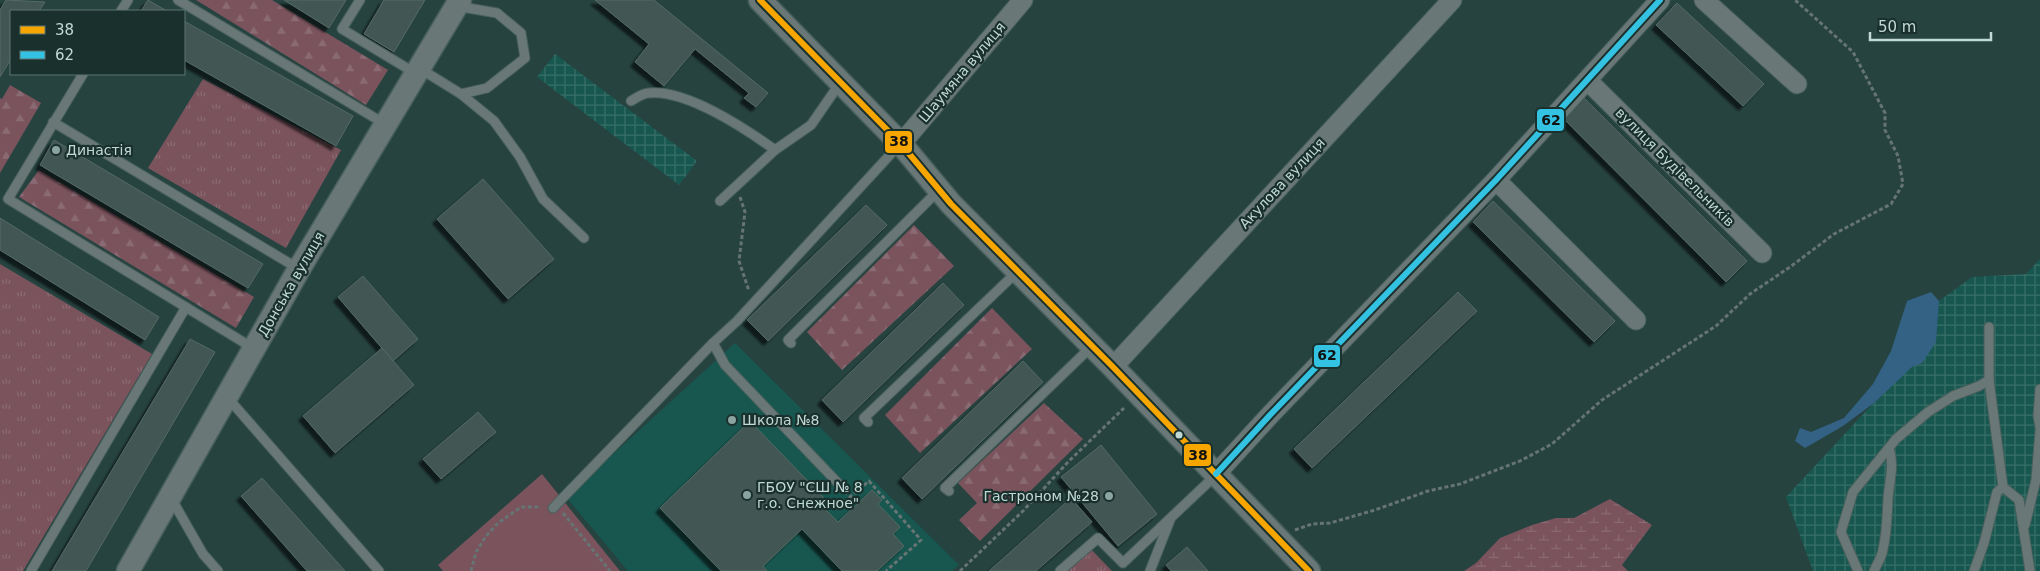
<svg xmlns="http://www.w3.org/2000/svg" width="2040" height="571" font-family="'DejaVu Sans',sans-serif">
	<defs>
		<pattern id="industrial-grid" width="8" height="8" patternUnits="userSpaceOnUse" patternTransform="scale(1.25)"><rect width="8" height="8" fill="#185750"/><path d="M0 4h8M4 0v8" fill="none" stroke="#386f68"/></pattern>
		<pattern id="grass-tufts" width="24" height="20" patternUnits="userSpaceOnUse" patternTransform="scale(1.25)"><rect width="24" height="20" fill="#7a535d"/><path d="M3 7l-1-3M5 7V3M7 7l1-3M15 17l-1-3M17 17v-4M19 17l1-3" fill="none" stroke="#8b6b73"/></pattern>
		<pattern id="forest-firs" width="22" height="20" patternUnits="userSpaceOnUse" patternTransform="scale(1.25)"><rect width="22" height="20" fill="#7a535d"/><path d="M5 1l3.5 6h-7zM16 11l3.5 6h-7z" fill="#8b6b73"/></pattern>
		<pattern id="wetland-marsh" width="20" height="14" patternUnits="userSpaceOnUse" patternTransform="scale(1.25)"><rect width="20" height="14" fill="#7a535d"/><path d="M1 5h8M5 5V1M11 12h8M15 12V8" fill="none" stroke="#8b6b73"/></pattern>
		<filter id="shadow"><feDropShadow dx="-4.5" dy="4.5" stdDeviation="1" flood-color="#0009"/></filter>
	</defs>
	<rect width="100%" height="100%" fill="#264340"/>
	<polygon fill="#185750" points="735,343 959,565 952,571 628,571 566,497"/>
	<g fill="url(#industrial-grid)">
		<polygon points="555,54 697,161 679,185 537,77"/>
		<polygon points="2040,259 2040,571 1813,571 1786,497 1936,336 1939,301 1972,277 2026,274"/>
	</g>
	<g fill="url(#grass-tufts)">
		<polygon points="203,79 341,150 286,248 148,168"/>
		<polygon points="0,264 152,354 23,571 0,571"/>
		<polygon points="1088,546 1112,571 1060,571"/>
	</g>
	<g fill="url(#forest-firs)">
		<polygon points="196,0 272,0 388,70 366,105"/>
		<polygon points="10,85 41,103 0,173 0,98 2,99"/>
		<polygon points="39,170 254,297 236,328 19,197"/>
		<polygon points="914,225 954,266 842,370 807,332"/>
		<polygon points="992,308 1032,349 920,453 885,415"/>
		<polygon points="1044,403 1083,439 980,541 959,520 977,503 958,483"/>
	</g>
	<polygon fill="url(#wetland-marsh)" points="1610,499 1652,525 1622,565 1628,571 1464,571 1476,563 1500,538 1532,525 1556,518 1574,518"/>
	<polygon fill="#7a535d" points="542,474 620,571 443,571 438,565"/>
	<polygon fill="#346285" points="1931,292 1939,301 1936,342 1922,363 1912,367 1874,403 1843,426 1805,448 1795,441 1800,428 1811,432 1844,418 1873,384 1891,351 1907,301"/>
	<g fill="#425753" stroke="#546964" filter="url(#shadow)">
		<polygon points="6,0 45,2 39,11 11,11 11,59 0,77 0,10"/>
		<polygon points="148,0 167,11 141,11"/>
		<polygon points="284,0 346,0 329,28"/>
		<polygon points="384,0 425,0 394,52 364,34"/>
		<polygon points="595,0 654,0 768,93 756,107 744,98 749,93 695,49 664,86 635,62 649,44"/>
		<polygon points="1677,3 1764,84 1743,106 1656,25"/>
		<polygon points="184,21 353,116 336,146 184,60"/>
		<polygon points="1584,98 1747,261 1726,282 1563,118"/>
		<polygon points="54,140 263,264 248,288 40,165"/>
		<polygon points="483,179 554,259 508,299 437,219"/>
		<polygon points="1493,201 1615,321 1594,342 1473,222"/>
		<polygon points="866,205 887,225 768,341 747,320"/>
		<polygon points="0,218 159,317 145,340 0,250"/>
		<polygon points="363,276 418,339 393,361 338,297"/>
		<polygon points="943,283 964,305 843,422 822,400"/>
		<polygon points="1458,292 1477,311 1312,468 1294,449"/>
		<polygon points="190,339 215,352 86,571 52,571"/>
		<polygon points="382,348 414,385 335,453 303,416"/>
		<polygon points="1023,361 1043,382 922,499 902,478"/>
		<polygon points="478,412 496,432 441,479 423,459"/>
		<polygon points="750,421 826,500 821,505 838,522 872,490 882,500 878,504 900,527 893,534 904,546 877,571 842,571 802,529 763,566 767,571 721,571 660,508"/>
		<polygon points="1101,445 1157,514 1118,546 1061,477"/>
		<polygon points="262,478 345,571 307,571 241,496"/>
		<polygon points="1071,498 1092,522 1036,571 989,571"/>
		<polygon points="1187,547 1208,571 1171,571 1166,565"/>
	</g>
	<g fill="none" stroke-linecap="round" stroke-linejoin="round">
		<defs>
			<g id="service">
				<polyline points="178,0 385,124"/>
				<polyline points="360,0 342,29 415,73"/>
				<polyline points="456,6 497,13 521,33 525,58 487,88 461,94"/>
				<polyline points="121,11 128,0"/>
				<polyline points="419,68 461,94 494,121 520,157 543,199 584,238"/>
				<polyline points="83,74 8,199 253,348"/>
				<path d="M631 101C636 98 643 93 649 93 686 89 746 129 775 150L811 125 840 83"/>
				<polyline points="53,122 299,269"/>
				<polyline points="720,201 775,150"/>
				<polyline points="1989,327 1989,380 2003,487 2019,500 2030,571"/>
				<polyline points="791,343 788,340 939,190"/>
				<polyline points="2040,389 2038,416 2040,427"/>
				<polyline points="227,397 379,571"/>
				<polyline points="868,422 864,418 1018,271"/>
				<polyline points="838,483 725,365 713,343 737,321 900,144"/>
				<polyline points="949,491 945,488 1092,346"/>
				<polyline points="171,498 203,554 218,571"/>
				<polyline points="553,508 713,343"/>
				<polyline points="2025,525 2036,480 2040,431"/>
				<polyline points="31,571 186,307"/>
				<polyline points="1060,571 1098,538 1123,563 1216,475"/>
				<polyline points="1150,571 1170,520"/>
				<polyline points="1858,571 1841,532 1853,492 1896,439 1928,412 1953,396 1979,386 1989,380"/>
				<path d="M1874 571C1877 564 1882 557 1883 549 1887 533 1887 516 1888 499 1889 481 1895 466 1889 448"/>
				<polyline points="1974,571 1984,543 1997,492 2003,487"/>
			</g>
			<g id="minor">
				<polyline points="1704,0 1797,84"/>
				<polyline points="1588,81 1762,253"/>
				<polyline points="901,144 1023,0"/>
				<polyline points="1496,180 1636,320"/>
				<polyline points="1113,367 1452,0"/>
				<polyline points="1216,474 1270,415 1496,180 1660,0"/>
			</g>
			<g id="tertiary">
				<polyline points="760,0 901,144 951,204 1113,367 1309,571"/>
				<polyline points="128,571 299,269 460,0"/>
			</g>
		</defs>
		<use href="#service" stroke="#475f5c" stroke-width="11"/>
		<use href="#minor" stroke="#475f5c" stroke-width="21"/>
		<use href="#tertiary" stroke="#475f5c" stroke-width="25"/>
		<g stroke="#667473" stroke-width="3" stroke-dasharray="4 2.5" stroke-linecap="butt">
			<polyline points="740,197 745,212 739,261 749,291"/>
			<polyline points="845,491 850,497 869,481 921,540 886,571"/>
			<polyline points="563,513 610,571"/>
			<polyline points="1295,530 1312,524 1330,523 1375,510 1428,491 1460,484 1520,461 1552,444 1602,400 1716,326 1750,294 1790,267 1834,234 1891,204 1903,184 1898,156 1885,130 1885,113 1853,52 1795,0"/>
			<polyline points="471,571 476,552 486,536 498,523 521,507 541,507"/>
			<polyline points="960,571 1023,511 1069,461 1124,408"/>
		</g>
		<use href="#service" stroke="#697876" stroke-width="9"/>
		<use href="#minor" stroke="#697876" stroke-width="19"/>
		<use href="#tertiary" stroke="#697876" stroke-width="22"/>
		<defs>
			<polyline id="bus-1" points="760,0 901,144 951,204 1113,367 1309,571"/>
			<polyline id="bus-2" points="1216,474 1270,415 1496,180 1660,0"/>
		</defs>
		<use href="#bus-1" stroke="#1a302d" stroke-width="10"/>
		<use href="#bus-2" stroke="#1a302d" stroke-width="10"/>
		<use href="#bus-1" stroke="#f7a600" stroke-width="6"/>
		<use href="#bus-2" stroke="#33c2e2" stroke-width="6"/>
	</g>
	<g fill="#8aa4a1" stroke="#1a302d" stroke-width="2">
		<circle cx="56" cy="150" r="5"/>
		<circle cx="732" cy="420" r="5"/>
		<circle cx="747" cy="495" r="5"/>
		<circle cx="1109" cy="496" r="5"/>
	</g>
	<circle fill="#c0d9d5" stroke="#1a302d" stroke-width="2" cx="1179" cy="435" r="4.5"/>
	<g text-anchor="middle" stroke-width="4.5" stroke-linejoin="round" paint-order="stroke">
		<g font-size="14" fill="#c0d9d5" stroke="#1a302d">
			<text transform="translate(962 72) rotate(-50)" y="5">Шаумяна вулиця</text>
			<text transform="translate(1675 167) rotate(45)" y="5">вулиця Будівельників</text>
			<text transform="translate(1282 183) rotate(-47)" y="5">Акулова вулиця</text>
			<text transform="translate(291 284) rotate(-60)" y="5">Донська вулиця</text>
		</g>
		<g font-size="14" fill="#c0d9d5" stroke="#1a302d" text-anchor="start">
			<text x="66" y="155">Династія</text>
			<text x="742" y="425">Школа №8</text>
			<text x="757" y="492">ГБОУ "СШ № 8<tspan x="757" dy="16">г.о. Снежное"</tspan></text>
			<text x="1099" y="501" text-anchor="end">Гастроном №28</text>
		</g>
	</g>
	<g stroke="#1a302d" stroke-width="2">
		<rect x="1536" y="108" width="29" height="24" rx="5" fill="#33c2e2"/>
		<rect x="884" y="130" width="29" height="24" rx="5" fill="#f7a600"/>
		<rect x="1313" y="344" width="28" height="24" rx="5" fill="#33c2e2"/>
		<rect x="1183" y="443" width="29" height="24" rx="5" fill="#f7a600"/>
	</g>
	<g font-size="14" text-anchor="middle" font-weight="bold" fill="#111">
		<text x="1551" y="125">62</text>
		<text x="899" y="146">38</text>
		<text x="1327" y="360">62</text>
		<text x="1198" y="460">38</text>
	</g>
	<rect x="10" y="10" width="175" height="65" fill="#1a302d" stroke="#5c7470"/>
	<rect x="20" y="26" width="25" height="8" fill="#f7a600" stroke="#5c7470"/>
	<text x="55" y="35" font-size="15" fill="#c0d9d5">38</text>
	<rect x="20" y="51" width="25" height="8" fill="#33c2e2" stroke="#5c7470"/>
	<text x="55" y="60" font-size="15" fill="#c0d9d5">62</text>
	<path d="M1870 32v8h121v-8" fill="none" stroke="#c0d9d5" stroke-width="2.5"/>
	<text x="1878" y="32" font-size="15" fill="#c0d9d5" stroke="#1a302d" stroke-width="4" paint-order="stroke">50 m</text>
</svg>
